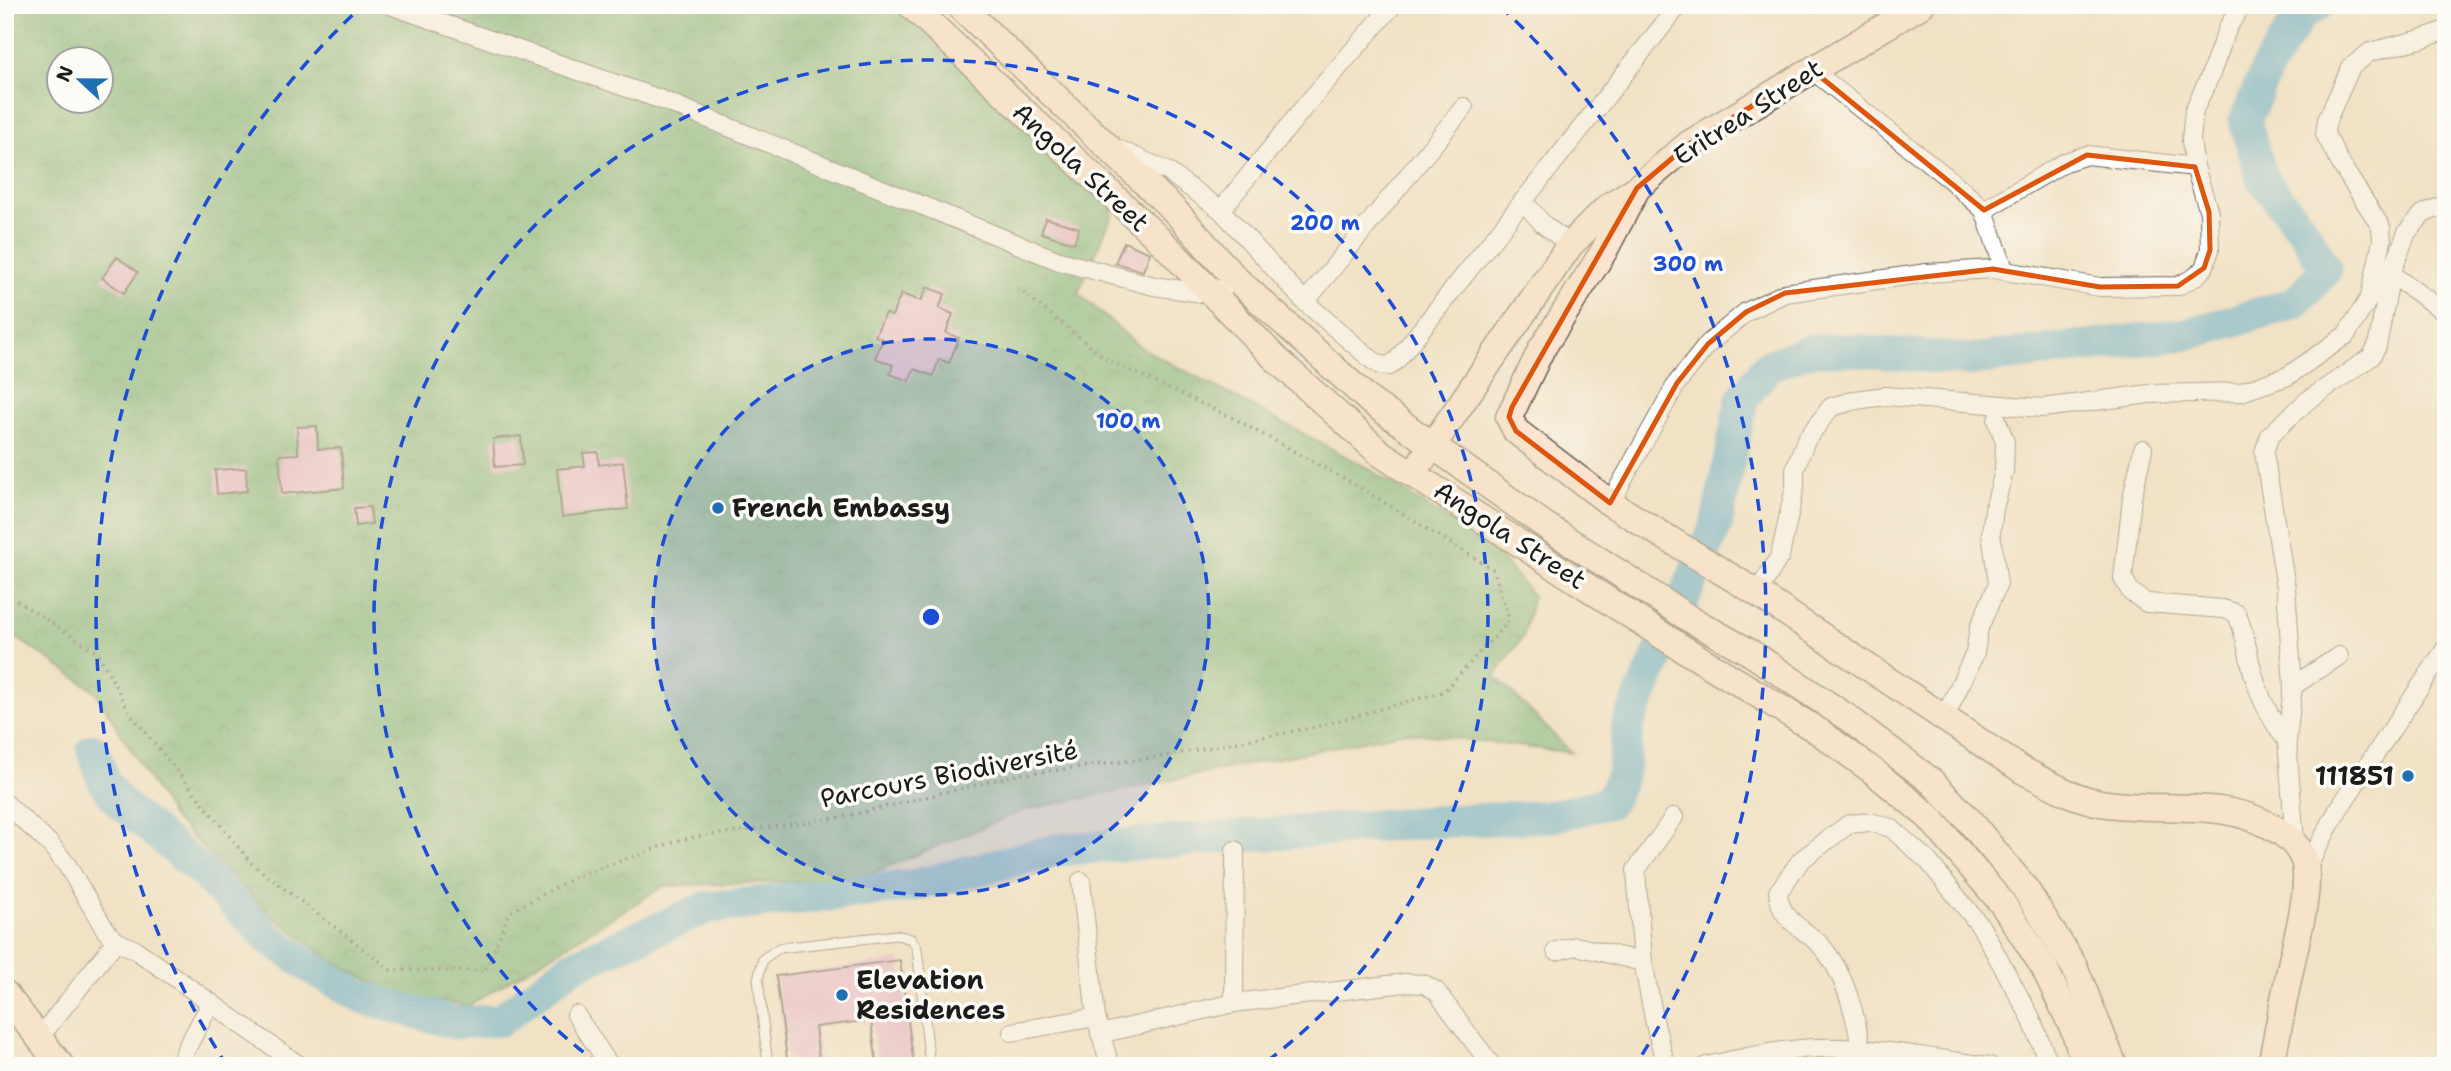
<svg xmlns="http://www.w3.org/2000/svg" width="2451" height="1071" font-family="'Shantell Sans',sans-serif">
	<defs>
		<pattern id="forest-crowns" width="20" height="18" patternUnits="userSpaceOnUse" patternTransform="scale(1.75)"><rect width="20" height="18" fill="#6eb478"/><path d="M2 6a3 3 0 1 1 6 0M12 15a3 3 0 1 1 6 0" fill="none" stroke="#5a9262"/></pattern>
	</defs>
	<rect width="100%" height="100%" fill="#fdfcf7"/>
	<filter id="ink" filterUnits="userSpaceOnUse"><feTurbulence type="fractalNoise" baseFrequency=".0143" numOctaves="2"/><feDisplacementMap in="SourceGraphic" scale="14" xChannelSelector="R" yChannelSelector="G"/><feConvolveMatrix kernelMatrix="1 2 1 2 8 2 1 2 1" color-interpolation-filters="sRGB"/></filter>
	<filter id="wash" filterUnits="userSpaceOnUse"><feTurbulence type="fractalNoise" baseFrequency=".00686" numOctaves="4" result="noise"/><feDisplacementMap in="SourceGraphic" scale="28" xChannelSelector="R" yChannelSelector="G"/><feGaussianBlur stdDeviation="1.57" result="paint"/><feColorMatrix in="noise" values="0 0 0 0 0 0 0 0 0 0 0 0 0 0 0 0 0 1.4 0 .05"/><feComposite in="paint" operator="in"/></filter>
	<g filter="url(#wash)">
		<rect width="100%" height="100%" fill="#f1e2c5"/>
		<path fill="url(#forest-crowns)" stroke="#45684a" stroke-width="2" fill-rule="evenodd" d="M5 5H899L1107 197 1113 214 1078 293 1140 347 1368 468 1493 549 1533 596 1523 637 1495 676 1572 753 1407 732 1025 810 858 879 664 886 468 1006 396 994 332 961 273 917 172 817 95 691 5 630ZM60 60H102V102H60Z"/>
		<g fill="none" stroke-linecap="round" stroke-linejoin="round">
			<polyline stroke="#53aad0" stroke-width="33" points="93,750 104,782 119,802 201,871 270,939 316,971 362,997 454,1023 500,1020 572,966 706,908 911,886 1056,850 1429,822 1553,816 1610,802 1623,772 1628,724 1716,526 1742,399 1768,366 1811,350 1849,350 1969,360 2187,334 2295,303 2326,270 2306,234 2262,178 2245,121 2268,66 2301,14 2318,5"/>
		</g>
		<g id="blocks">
			<g fill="#e6a9d1">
				<polygon points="1046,218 1079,228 1074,243 1041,233"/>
				<polygon points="1124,242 1150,253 1143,271 1115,263"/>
				<polygon points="117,257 138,272 124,293 102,278"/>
				<polygon points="927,287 945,294 939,308 953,314 946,333 959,338 949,363 939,359 933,376 914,369 909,381 890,374 893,365 875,358 883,339 875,336 885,313 892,316 901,294 921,301"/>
				<polygon points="317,426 318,449 341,448 344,488 282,494 279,455 298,454 297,427"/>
				<polygon points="521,436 523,465 495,467 493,439"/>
				<polygon points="598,452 599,465 623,462 628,509 562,517 557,469 585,466 583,453"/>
				<polygon points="246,468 247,491 217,494 215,470"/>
				<polygon points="370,507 372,524 356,526 354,508"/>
				<polygon points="900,960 914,1066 877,1066 871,1020 815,1027 820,1066 788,1066 776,976"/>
			</g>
		</g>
	</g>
	<g filter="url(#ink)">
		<use href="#blocks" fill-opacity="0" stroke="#676157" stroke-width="2"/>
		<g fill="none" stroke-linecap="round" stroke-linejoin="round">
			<defs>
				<polyline id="service" points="768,1066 758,979 763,959 779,948 897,935 911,939 917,948 930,1066"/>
				<g id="minor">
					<polyline points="390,5 662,100 1059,261 1154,286 1215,295 1235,278"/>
					<polyline points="1812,70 1953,182 1984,210 2003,266"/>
					<polyline points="1118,149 1167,171 1221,210 1305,302 1372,360 1380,365 1389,366 1397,360 1679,5"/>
					<polyline points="1523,201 1543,224 1570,245"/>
					<polyline points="1221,210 1305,106 1393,5"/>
					<polyline points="1984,210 2065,162 2087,155 2195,167"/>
					<polyline points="2391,274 2446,313"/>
					<polyline points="1305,302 1464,107"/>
					<path d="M2143 449 2132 498 2123 578 2131 592 2147 603 2223 609 2236 613C2247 635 2248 660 2256 683 2263 705 2273 723 2287 741"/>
					<polyline points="1610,503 1677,383 1708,344 1746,312 1785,293 1927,273 1993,269 2100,287 2178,286 2195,277 2204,268 2210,250 2209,212 2195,167 2191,141 2194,110 2210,76 2228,27 2242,5"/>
					<polyline points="1757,593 1780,556 1795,486 1795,469 1801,453 1806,440 1831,407 1856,400 1885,396 2043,408 2149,394 2241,392 2288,376 2346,335 2370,297 2382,241 2381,227 2342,166 2325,134 2327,120 2351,67 2370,52 2421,39 2446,30"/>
					<polyline points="2293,686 2339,656"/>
					<polyline points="1944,719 1975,653 1979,628 1998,584 1991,533 1994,509 2004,471 2005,442 1997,420"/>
					<polyline points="5,803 50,844 67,865 106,931 116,941 136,950 300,1066"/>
					<polyline points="2295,843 2287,741 2293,686 2286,588 2264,452 2270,435 2307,401 2371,357 2377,346 2391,274 2407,232 2423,214 2446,204"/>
					<polyline points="2306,869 2338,810 2446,648"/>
					<polyline points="1081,881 1096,1017 1110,1066"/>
					<polyline points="1556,951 1576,946 1643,962"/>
					<polyline points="1234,1003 1235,850"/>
					<polyline points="576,1015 610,1066"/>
					<polyline points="1012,1032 1096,1017"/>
					<polyline points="1100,1034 1234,1003 1405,983 1424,984 1436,991 1492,1066"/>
					<polyline points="39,1038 116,941"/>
					<path d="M1861 1049C1856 1017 1846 979 1827 953 1810 928 1781 927 1778 892L1801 860 1849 824 1870 822 1891 828 1929 862 1981 927 2030 1016 2050 1066"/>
					<polyline points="180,1066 186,1049 211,1003"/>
					<polyline points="1666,1066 1655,1024 1643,962 1636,870 1674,817"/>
					<path d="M1706 1066C1734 1060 1762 1053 1791 1050 1857 1042 1924 1058 1990 1066"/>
				</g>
				<g id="secondary">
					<polyline points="911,5 1164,244 1276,359 1380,453 1677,645 1818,731 1873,771 1929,817 2002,903 2044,967 2074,1030 2086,1066"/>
					<polyline points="959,5 1176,212 1235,278 1370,401 1546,526 1690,619 1751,653 1848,718 1931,781 1968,819 2024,887 2074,966 2114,1066"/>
					<path d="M1921 5 1689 144 1637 188 1604 251 1541 350 1509 417 1516 431 1610 503 1757 593 2022 770C2048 783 2072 798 2101 803 2162 814 2227 795 2282 833 2294 842 2306 855 2306 872 2307 900 2299 929 2293 956 2285 993 2278 1029 2271 1066"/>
					<polyline points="1423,459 1570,245 1609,206 1633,191"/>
					<polyline points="5,994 61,1066"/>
				</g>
			</defs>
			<use href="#service" stroke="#676157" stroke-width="11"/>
			<use href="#minor" stroke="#676157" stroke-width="20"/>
			<use href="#secondary" stroke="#676157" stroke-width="29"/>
			<polyline stroke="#676157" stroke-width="3.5" stroke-dasharray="2 5" stroke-linecap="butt" points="5,593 98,653 130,713 252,864 391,970 485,971 510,912 577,876 683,839 843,817 1016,775 1160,757 1315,727 1443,692 1509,621 1494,570 1361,488 1233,418 1109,361 1015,286"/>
			<use href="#service" stroke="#fff" stroke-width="9"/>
			<use href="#minor" stroke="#fff" stroke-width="18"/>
			<use href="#secondary" stroke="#fde4d1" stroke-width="26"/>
		</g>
	</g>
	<path d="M0 0H2451V1071H0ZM1812 70 1984 210 2087 155 2195 167 2209 212 2210 250 2204 268 2178 286 2100 287 1993 269 1785 293 1746 312 1708 344 1677 383 1610 503 1516 431 1509 417 1512 407 1637 188 1689 144Z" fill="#f1e2c5" fill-opacity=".55" fill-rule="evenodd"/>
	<path fill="none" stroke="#de560d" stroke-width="5" stroke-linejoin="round" d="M1812 70 1984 210 2087 155 2195 167 2209 212 2210 250 2204 268 2178 286 2100 287 1993 269 1785 293 1746 312 1708 344 1677 383 1610 503 1516 431 1509 417 1512 407 1637 188 1689 144Z"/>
	<circle cx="931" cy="617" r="278" fill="#1d4ed8" fill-opacity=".12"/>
	<g fill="none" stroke="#1d4ed8" stroke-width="3.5" stroke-dasharray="12 9">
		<circle cx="931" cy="617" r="278"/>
		<path d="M600 1065A557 557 0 1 1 1262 1065"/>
		<path d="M227 1066A835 835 0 0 1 362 6M1500 6A835 835 0 0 1 1635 1066"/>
	</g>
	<g fill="#1f6fb2" stroke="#fdfcf7" stroke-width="2.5">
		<circle cx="718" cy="508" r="7"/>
		<circle cx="2408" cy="776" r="7"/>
		<circle cx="842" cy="995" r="7"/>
	</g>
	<g text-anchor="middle" stroke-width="7" stroke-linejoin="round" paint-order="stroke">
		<g font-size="26" fill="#1c1c1c" stroke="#fdfcf7">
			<text transform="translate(1748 112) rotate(-33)" y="9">Eritrea Street</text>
			<text transform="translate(1081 167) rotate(43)" y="9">Angola Street</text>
			<text transform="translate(1510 535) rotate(33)" y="9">Angola Street</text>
			<text transform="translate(949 774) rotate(-11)" y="9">Parcours Biodiversité</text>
		</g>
		<g font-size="26" font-weight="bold" fill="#1c1c1c" stroke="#fdfcf7" text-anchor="start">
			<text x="732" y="517">French Embassy</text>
			<text x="2394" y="785" text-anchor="end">111851</text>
			<text x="856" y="989">Elevation<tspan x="856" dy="30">Residences</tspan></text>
		</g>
	</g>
	<circle cx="931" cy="617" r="10" fill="#1d4ed8" stroke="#fdfcf7" stroke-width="3.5"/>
	<g font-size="21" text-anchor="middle" font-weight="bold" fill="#1d4ed8" stroke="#fdfcf7" stroke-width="7" stroke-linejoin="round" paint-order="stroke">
		<text x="1325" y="230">200 m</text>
		<text x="1688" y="271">300 m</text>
		<text x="1128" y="428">100 m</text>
	</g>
	<rect width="2451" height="1071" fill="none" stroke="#fdfcf7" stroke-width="28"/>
	<g transform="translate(80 80) rotate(292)"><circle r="33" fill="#fdfcf7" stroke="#a3a29f" stroke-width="2"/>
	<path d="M0-5L12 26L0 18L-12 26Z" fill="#1f6fb2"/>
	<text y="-10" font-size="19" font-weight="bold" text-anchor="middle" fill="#1c1c1c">N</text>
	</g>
</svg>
